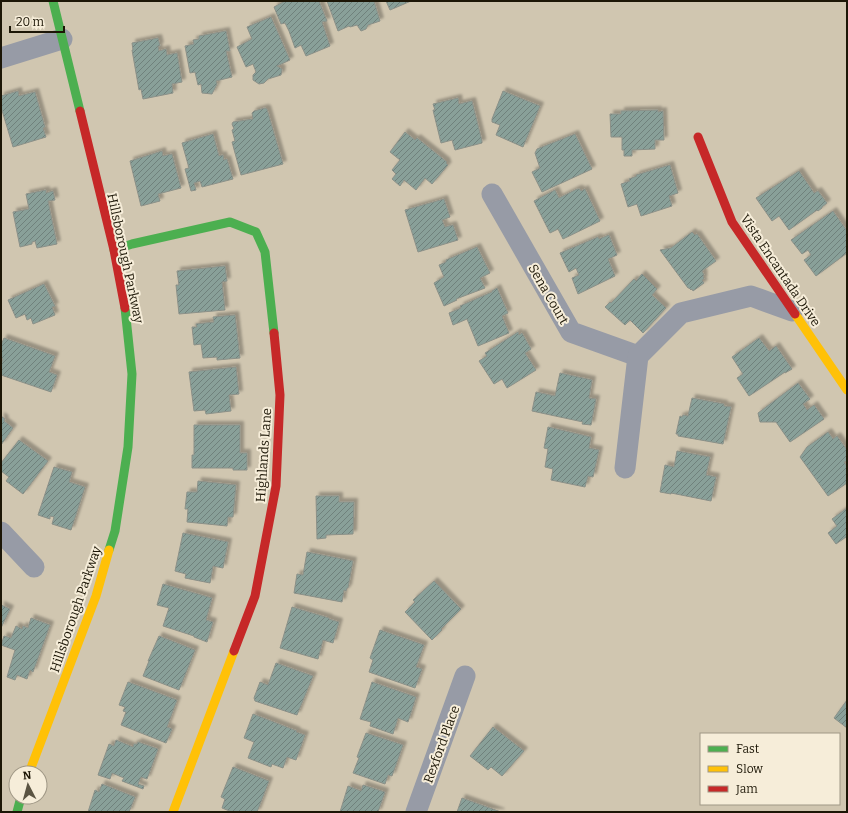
<svg xmlns="http://www.w3.org/2000/svg" width="848" height="813" font-family="Bitter,serif">
	<defs>
		<pattern id="building-hatch" width="6" height="6" patternUnits="userSpaceOnUse"><rect width="6" height="6" fill="#89a099"/><path d="M-1 1l2-2M0 6l6-6M5 7l2-2" fill="none" stroke="#6f817b"/></pattern>
		<filter id="shadow"><feDropShadow dx="3.5" dy="-3.5" stdDeviation="1" flood-color="#0004"/></filter>
	</defs>
	<rect width="100%" height="100%" fill="#d0c6b0"/>
	<g fill="url(#building-hatch)" stroke="#8b9088" filter="url(#shadow)">
		<polygon points="285,1 319,1 327,21 322,22 330,46 306,56 301,45 295,48 289,31 285,23 281,24 274,7"/>
		<polygon points="327,1 374,1 380,21 368,25 366,29 361,31 357,25 350,27 349,26 338,31"/>
		<polygon points="386,1 411,1 390,10"/>
		<polygon points="271,17 290,60 277,66 282,69 281,75 268,79 264,83 259,84 253,80 253,75 256,72 253,64 246,67 237,47 252,39 247,27"/>
		<polygon points="226,31 230,51 226,51 232,77 216,81 217,84 212,94 202,93 201,84 198,85 195,72 190,73 185,46 194,44 193,40 199,39 199,36"/>
		<polygon points="158,38 160,46 158,46 159,51 166,49 167,55 177,53 182,82 172,84 173,93 143,99 141,89 139,90 132,50 133,50 132,43"/>
		<polygon points="18,91 19,96 35,92 45,127 43,128 46,137 13,147 1,107 1,96"/>
		<polygon points="503,91 540,106 523,147 496,135 500,125 492,122 492,119"/>
		<polygon points="458,98 459,104 472,101 482,141 482,143 455,150 452,140 441,143 433,110 435,110 433,104"/>
		<polygon points="265,108 267,109 283,164 241,175 232,142 235,141 232,130 234,129 232,124 233,122 253,119 252,113 254,111"/>
		<polygon points="658,110 658,112 663,111 664,140 655,140 655,149 632,150 632,156 624,156 624,150 622,150 622,137 611,137 610,114 621,114 621,111"/>
		<polygon points="405,132 415,140 417,138 447,162 446,163 448,165 432,184 425,178 416,190 404,180 400,186 392,179 396,174 392,170 400,160 390,152"/>
		<polygon points="213,134 219,156 223,155 224,160 227,159 233,179 202,187 200,181 194,183 196,190 191,191 185,169 189,168 182,143"/>
		<polygon points="575,134 592,169 542,192 532,172 540,168 535,153 537,149"/>
		<polygon points="162,151 163,156 172,154 181,188 158,194 160,201 141,206 130,161"/>
		<polygon points="670,165 678,193 669,196 672,206 641,216 637,204 628,207 621,184 630,181 629,179 637,176 636,175"/>
		<polygon points="799,171 814,193 818,191 827,203 822,207 822,208 818,211 817,210 789,230 779,216 772,221 756,198"/>
		<polygon points="577,189 580,189 581,191 585,189 600,221 563,239 558,229 550,233 534,201 555,190 559,198"/>
		<polygon points="46,190 46,193 53,191 55,200 48,201 57,244 37,248 35,241 32,242 32,244 20,247 13,212 29,209 26,194"/>
		<polygon points="444,199 450,217 442,220 445,227 453,225 458,240 418,252 405,210"/>
		<polygon points="833,211 847,231 847,253 816,276 804,260 811,255 808,250 802,254 791,240"/>
		<polygon points="692,232 695,235 697,234 716,261 702,271 704,275 703,276 704,279 702,280 704,283 693,291 692,289 691,290 689,288 688,288 660,250 671,248"/>
		<polygon points="609,235 617,255 608,259 615,276 578,294 572,278 579,275 576,268 569,272 560,253 598,237 599,239"/>
		<polygon points="477,247 490,273 480,278 485,288 456,299 457,300 444,306 434,283 444,277 439,265 446,262 446,260"/>
		<polygon points="225,266 227,281 222,282 225,310 179,314 176,285 179,285 177,271"/>
		<polygon points="642,274 657,289 652,295 666,308 643,333 630,320 625,325 605,307 610,302 611,303 634,279 636,281"/>
		<polygon points="44,284 55,306 52,307 55,315 33,324 31,318 27,320 25,314 16,318 8,300"/>
		<polygon points="497,288 508,313 502,316 509,333 478,346 467,319 453,325 449,313 461,308 460,306 492,292 492,291"/>
		<polygon points="235,315 240,358 217,360 217,357 203,358 201,344 194,345 192,327 197,327 196,324 214,322 213,317"/>
		<polygon points="518,332 519,335 522,333 531,349 525,353 536,370 507,388 502,379 494,384 479,361 487,356 485,353"/>
		<polygon points="4,338 55,356 49,372 57,375 51,392 1,375 1,364 3,359 1,358 1,345"/>
		<polygon points="759,338 769,351 776,346 792,369 785,373 785,372 749,396 737,378 743,374 732,357"/>
		<polygon points="236,367 239,394 229,395 231,411 206,414 205,410 194,411 189,372"/>
		<polygon points="560,373 592,380 589,398 596,399 591,425 582,424 583,422 532,411 536,392 555,396"/>
		<polygon points="798,383 810,399 803,404 807,410 814,405 824,419 790,442 776,422 760,422 758,413"/>
		<polygon points="692,398 724,404 724,406 731,407 723,444 678,436 678,434 676,434 680,416 682,417 683,415 688,416"/>
		<polygon points="1,416 5,419 4,421 13,428 1,445"/>
		<polygon points="194,425 240,425 240,453 247,453 247,470 233,470 233,468 192,468 192,455 194,455"/>
		<polygon points="548,427 591,437 589,448 599,450 593,477 588,476 585,487 551,480 553,469 545,467 548,449 544,448"/>
		<polygon points="828,432 833,439 837,436 847,450 847,461 844,462 847,466 847,483 828,496 800,457 807,447"/>
		<polygon points="19,440 48,461 23,494 6,481 9,477 1,471 1,463"/>
		<polygon points="677,451 710,457 706,475 716,477 711,501 671,493 671,494 660,492 665,465 674,467"/>
		<polygon points="54,467 72,472 69,482 85,487 71,530 52,524 54,517 50,516 50,519 38,515"/>
		<polygon points="198,481 236,485 233,517 228,517 227,526 187,522 188,509 185,509 187,492 197,492"/>
		<polygon points="316,496 339,496 339,502 354,502 353,534 326,535 326,538 317,539"/>
		<polygon points="847,508 847,539 846,537 836,544 828,533 837,526 832,519"/>
		<polygon points="183,533 228,542 223,568 213,566 210,583 185,578 186,574 175,571"/>
		<polygon points="307,552 353,561 348,588 347,588 346,591 344,590 342,602 294,593 297,574 303,575"/>
		<polygon points="434,581 461,609 441,629 442,630 432,640 405,612 415,602 413,600"/>
		<polygon points="163,584 212,598 206,620 213,622 207,642 194,637 194,636 163,626 169,608 157,605"/>
		<polygon points="1,605 10,609 1,628"/>
		<polygon points="292,607 329,618 329,619 339,622 333,643 323,640 318,659 280,648"/>
		<polygon points="31,618 50,625 33,672 30,670 27,679 17,675 15,680 7,677 15,650 1,645 4,636 11,638 16,626 22,629 23,626 28,628"/>
		<polygon points="380,630 424,645 416,667 422,669 415,688 369,672 373,660 370,658"/>
		<polygon points="159,636 195,650 179,690 143,676 149,661 148,661"/>
		<polygon points="276,663 313,676 297,715 255,701 254,698 260,682 268,685"/>
		<polygon points="128,682 177,700 167,727 172,729 166,743 121,725 126,712 123,711 125,707 119,705"/>
		<polygon points="372,682 416,697 408,722 398,718 393,734 370,726 371,722 360,719"/>
		<polygon points="847,700 847,728 834,718"/>
		<polygon points="253,714 297,731 296,732 305,735 296,760 287,757 283,768 272,764 271,767 248,758 254,742 244,738"/>
		<polygon points="493,727 524,751 502,776 491,767 488,770 470,756"/>
		<polygon points="366,733 403,745 392,776 388,775 385,784 353,773 359,758 357,757"/>
		<polygon points="116,740 133,747 134,744 137,744 138,742 158,749 147,779 141,777 138,784 144,786 143,789 122,781 124,778 112,773 110,779 98,775 109,744 114,746"/>
		<polygon points="233,767 269,781 257,812 232,812 222,808 225,799 221,797"/>
		<polygon points="102,784 135,797 129,812 88,812 95,790 99,792"/>
		<polygon points="363,785 385,792 378,812 340,812 348,786 361,791"/>
		<polygon points="462,798 501,812 457,812"/>
	</g>
	<g fill="none" stroke-linecap="round" stroke-linejoin="round">
		<g stroke="#979ba6" stroke-width="21">
			<polyline points="1,58 62,39"/>
			<polyline points="492,194 571,332 638,356"/>
			<polyline points="625,468 638,356 681,313 751,296 792,311"/>
			<polyline points="1,532 34,567"/>
			<polyline points="416,812 465,676"/>
		</g>
		<g stroke="#4caf50" stroke-width="9">
			<polyline points="53,1 80,111"/>
			<polyline points="114,250 132,244 230,222 256,232 265,252 274,333"/>
			<polyline points="109,550 115,531 128,447 132,374 125,308"/>
			<polyline points="17,812 21,797"/>
		</g>
		<g stroke="#ffc107" stroke-width="9">
			<polyline points="795,314 847,390"/>
			<polyline points="29,773 96,596 109,550"/>
			<polyline points="173,812 234,651"/>
		</g>
		<g stroke="#c62828" stroke-width="9">
			<polyline points="80,111 114,250 125,308"/>
			<polyline points="698,137 732,222 795,314"/>
			<polyline points="234,651 255,596 276,486 280,395 274,333"/>
		</g>
	</g>
	<g text-anchor="middle" stroke-width="4" stroke-linejoin="round" paint-order="stroke">
		<g font-size="13" fill="#1c1606" stroke="#f6edd9">
			<text transform="translate(126 258) rotate(78)" y="5">Hillsborough Parkway</text>
			<text transform="translate(781 270) rotate(56)" y="5">Vista Encantada Drive</text>
			<text transform="translate(549 294) rotate(60)" y="5">Sena Court</text>
			<text transform="translate(263 455) rotate(-86)" y="5">Highlands Lane</text>
			<text transform="translate(75 609) rotate(-71)" y="5">Hillsborough Parkway</text>
			<text transform="translate(441 744) rotate(-70)" y="5">Rexford Place</text>
		</g>
	</g>
	<rect width="848" height="813" fill="none" stroke="#1c1606" stroke-width="4"/>
	<rect x="700" y="733" width="140" height="72" fill="#f6edd9" stroke="#9f9785"/>
	<rect x="708" y="746" width="20" height="6" fill="#4caf50" stroke="#9f9785"/>
	<text x="736" y="753" font-size="12" fill="#1c1606">Fast</text>
	<rect x="708" y="766" width="20" height="6" fill="#ffc107" stroke="#9f9785"/>
	<text x="736" y="773" font-size="12" fill="#1c1606">Slow</text>
	<rect x="708" y="786" width="20" height="6" fill="#c62828" stroke="#9f9785"/>
	<text x="736" y="793" font-size="12" fill="#1c1606">Jam</text>
	<g transform="translate(28 785) rotate(354)"><circle r="19" fill="#f6edd9" stroke="#9f9785"/>
	<path d="M0-3L7 15L0 10L-7 15Z" fill="#5b5442"/>
	<text y="-6" font-size="11" font-weight="bold" text-anchor="middle" fill="#1c1606">N</text>
	</g>
	<path d="M10 26v6h54v-6" fill="none" stroke="#1c1606" stroke-width="2"/>
	<text x="16" y="26" font-size="12" fill="#1c1606" stroke="#f6edd9" stroke-width="3" paint-order="stroke">20 m</text>
</svg>
